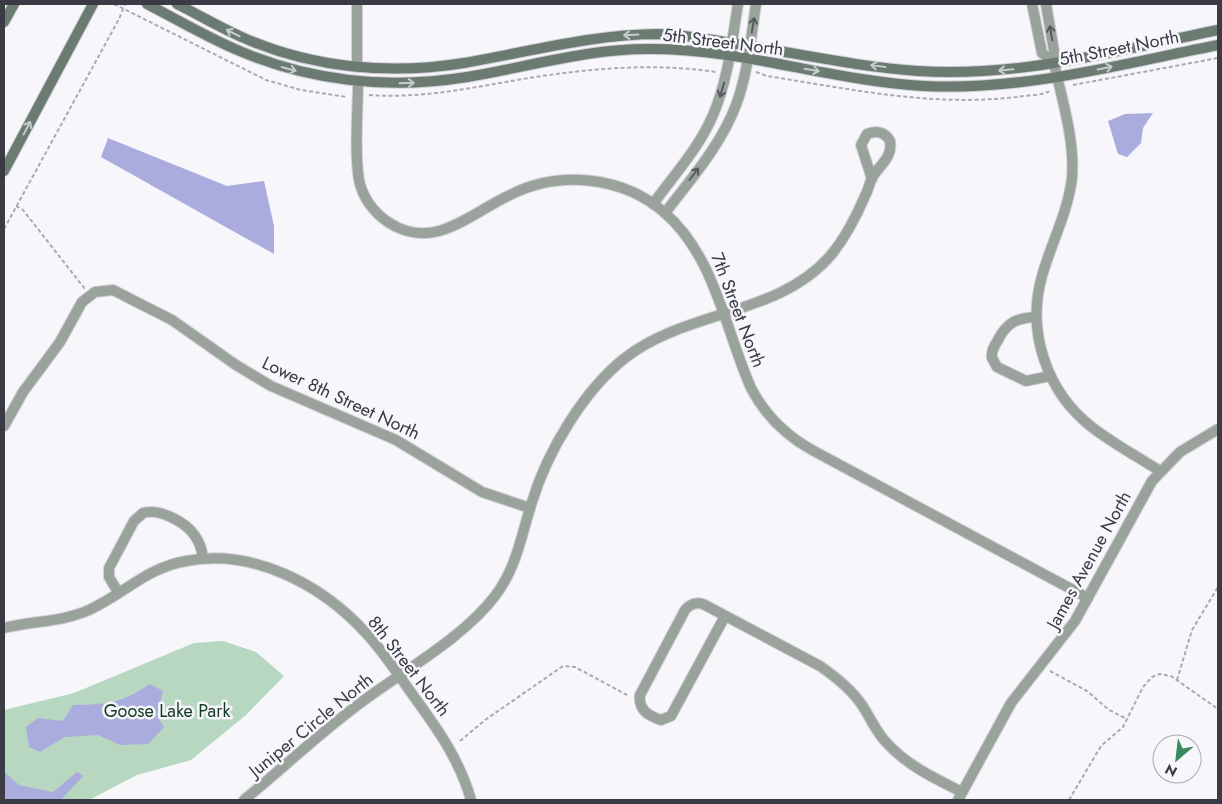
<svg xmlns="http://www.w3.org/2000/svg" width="1222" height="804" font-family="Jost,sans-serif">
	<rect width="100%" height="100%" fill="#f6f6fb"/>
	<polygon fill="#b7d7c1" points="223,641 256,652 284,676 246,715 191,760 137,775 89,800 4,800 4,710 74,693 194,643"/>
	<g fill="#abacde">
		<polygon points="1153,113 1143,128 1141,143 1127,157 1118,154 1108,121 1125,114"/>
		<polygon points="108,138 227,186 264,181 274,226 274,254 101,157"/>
		<path d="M150 684 163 691 157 716 164 727 148 744 120 745 98 735 65 737 40 752 29 747 26 727 38 718 63 721 73 705C108 704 120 704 150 684Z"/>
		<polygon points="77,772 83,776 61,800 4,800 4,772 19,785 53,792"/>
	</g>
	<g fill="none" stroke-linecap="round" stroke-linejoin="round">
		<defs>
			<g id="street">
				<polyline points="357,4 357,67"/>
				<polyline points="1032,4 1042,53 1054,63"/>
				<path d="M1046 4 1054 51V63C1062 100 1075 140 1072 178 1068 212 1051 244 1042 276 1026 332 1047 393 1093 428 1114 444 1138 457 1160 471"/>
				<path d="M358 82C358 112 354 150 359 180 366 215 404 241 439 231 464 224 486 206 510 195 559 170 623 176 665 213 715 257 725 329 751 388 765 415 785 435 812 450L1088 598"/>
				<path d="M653 204C674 175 699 148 713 115 728 80 732 41 738 4"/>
				<path d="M665 213C691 179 721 145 736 105 748 73 751 37 756 4"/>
				<path d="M1036 317C1017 318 1007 322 998 340 994 346 991 351 992 358L997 367 1026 381 1050 376"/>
				<polyline points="4,426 23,392 60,342 82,302 95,292 113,290 172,320 236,365 271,386 396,440 482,492 530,508"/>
				<path d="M118 592 109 577V568L134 521 143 513C159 508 186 522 195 536 200 543 202 550 203 558"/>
				<path d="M725 616 671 716 661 720C649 716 638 710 640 695L685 610C690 604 696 602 703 604L820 666C836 677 851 689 862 705 870 717 875 730 885 741 906 765 934 778 962 792"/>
				<path d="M4 628C32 621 62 622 89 610 124 594 146 568 186 561 252 548 321 584 365 632 384 652 399 676 415 698 439 731 460 761 471 800"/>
				<path d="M244 800C284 767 322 731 363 701 405 670 464 637 495 596 517 567 521 536 532 502 547 452 584 390 625 358 686 310 779 316 831 255 845 238 856 217 865 196 868 191 869 184 872 178 879 165 893 158 890 141 885 132 876 130 867 134L861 145 872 179"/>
				<polyline points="958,800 1011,703 1075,621 1152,481 1180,452 1218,429"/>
			</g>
			<g id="secondary">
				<path d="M147 4C176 19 205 36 235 49 308 81 388 90 467 77 528 67 589 48 652 49 743 49 833 81 924 86 1024 91 1121 64 1218 45"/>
				<path d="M177 4C199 15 221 28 244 38 312 68 390 75 464 63 528 52 593 34 659 34 687 35 715 40 743 45 801 54 859 67 918 71 1019 78 1119 50 1218 30"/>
				<polyline points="4,22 14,4"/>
				<polyline points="4,171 93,4"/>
			</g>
		</defs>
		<use href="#street" stroke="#d1d1d7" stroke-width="12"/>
		<use href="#secondary" stroke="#d1d1d7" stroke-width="12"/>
		<g stroke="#aaaab1" stroke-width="2" stroke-dasharray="4 2.5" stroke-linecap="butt">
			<polyline points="114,4 266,80 301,90 347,97"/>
			<path d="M756 72 767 76C850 89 932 107 1016 97 1027 95 1041 96 1050 91"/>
			<polyline points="1073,85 1218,58"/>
			<path d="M369 95C426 99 479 86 535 77 595 68 656 63 716 72"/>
			<polyline points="16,206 23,210 85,289"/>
			<polyline points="4,229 119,19 125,4"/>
			<polyline points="1050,671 1087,691 1109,710 1127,719"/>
			<polyline points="1177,680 1192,630 1218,587"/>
			<polyline points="460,741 485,720 563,666 575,667 627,695"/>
			<polyline points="1069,800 1101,746 1123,727 1143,687 1152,677 1160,674 1171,676 1218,709"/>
		</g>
		<use href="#street" stroke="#99a39c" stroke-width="10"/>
		<use href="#secondary" stroke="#6c7b71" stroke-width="10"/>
	</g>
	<defs><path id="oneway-shaft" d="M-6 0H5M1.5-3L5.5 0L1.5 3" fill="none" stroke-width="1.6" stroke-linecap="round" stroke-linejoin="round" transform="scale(1.25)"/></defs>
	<g stroke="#575a5f">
		<use href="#oneway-shaft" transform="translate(753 25) rotate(-81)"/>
		<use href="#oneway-shaft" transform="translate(1051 33) rotate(-100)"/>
		<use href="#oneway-shaft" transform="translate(722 90) rotate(107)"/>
		<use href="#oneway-shaft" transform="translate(694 174) rotate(-53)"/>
	</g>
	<g stroke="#c6cbcb">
		<use href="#oneway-shaft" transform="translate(233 33) rotate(-154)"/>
		<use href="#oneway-shaft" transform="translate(631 35) rotate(177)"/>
		<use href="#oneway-shaft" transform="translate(878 66) rotate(-172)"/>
		<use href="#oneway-shaft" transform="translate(1105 68) rotate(-11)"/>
		<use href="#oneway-shaft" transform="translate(289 69) rotate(16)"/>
		<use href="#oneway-shaft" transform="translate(812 70) rotate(9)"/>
		<use href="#oneway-shaft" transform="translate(1006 70) rotate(175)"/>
		<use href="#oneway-shaft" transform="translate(407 83) rotate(-2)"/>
		<use href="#oneway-shaft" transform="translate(27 128) rotate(-62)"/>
	</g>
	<g text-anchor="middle" stroke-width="5" stroke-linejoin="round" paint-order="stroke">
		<g font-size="18" fill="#3b3b45" stroke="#f6f6fb">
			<text transform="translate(723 42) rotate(7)" y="6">5th Street North</text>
			<text transform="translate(1119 48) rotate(-11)" y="6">5th Street North</text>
			<text transform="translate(738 310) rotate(69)" y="6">7th Street North</text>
			<text transform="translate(341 398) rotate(25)" y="6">Lower 8th Street North</text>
			<text transform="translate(1089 560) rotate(-61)" y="6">James Avenue North</text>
			<text transform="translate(409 666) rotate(52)" y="6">8th Street North</text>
			<text transform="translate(311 725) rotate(-39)" y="6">Juniper Circle North</text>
		</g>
		<g font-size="18" fill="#123a24" stroke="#f6f6fb">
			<text x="167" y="717">Goose Lake Park</text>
		</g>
	</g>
	<rect width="1222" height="804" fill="none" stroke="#3b3b45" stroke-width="10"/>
	<g transform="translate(1177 759) rotate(208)"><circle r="24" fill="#f6f6fb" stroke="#ababb2"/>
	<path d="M0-4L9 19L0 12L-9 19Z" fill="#38895b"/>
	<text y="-8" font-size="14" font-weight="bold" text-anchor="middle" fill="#3b3b45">N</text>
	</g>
</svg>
